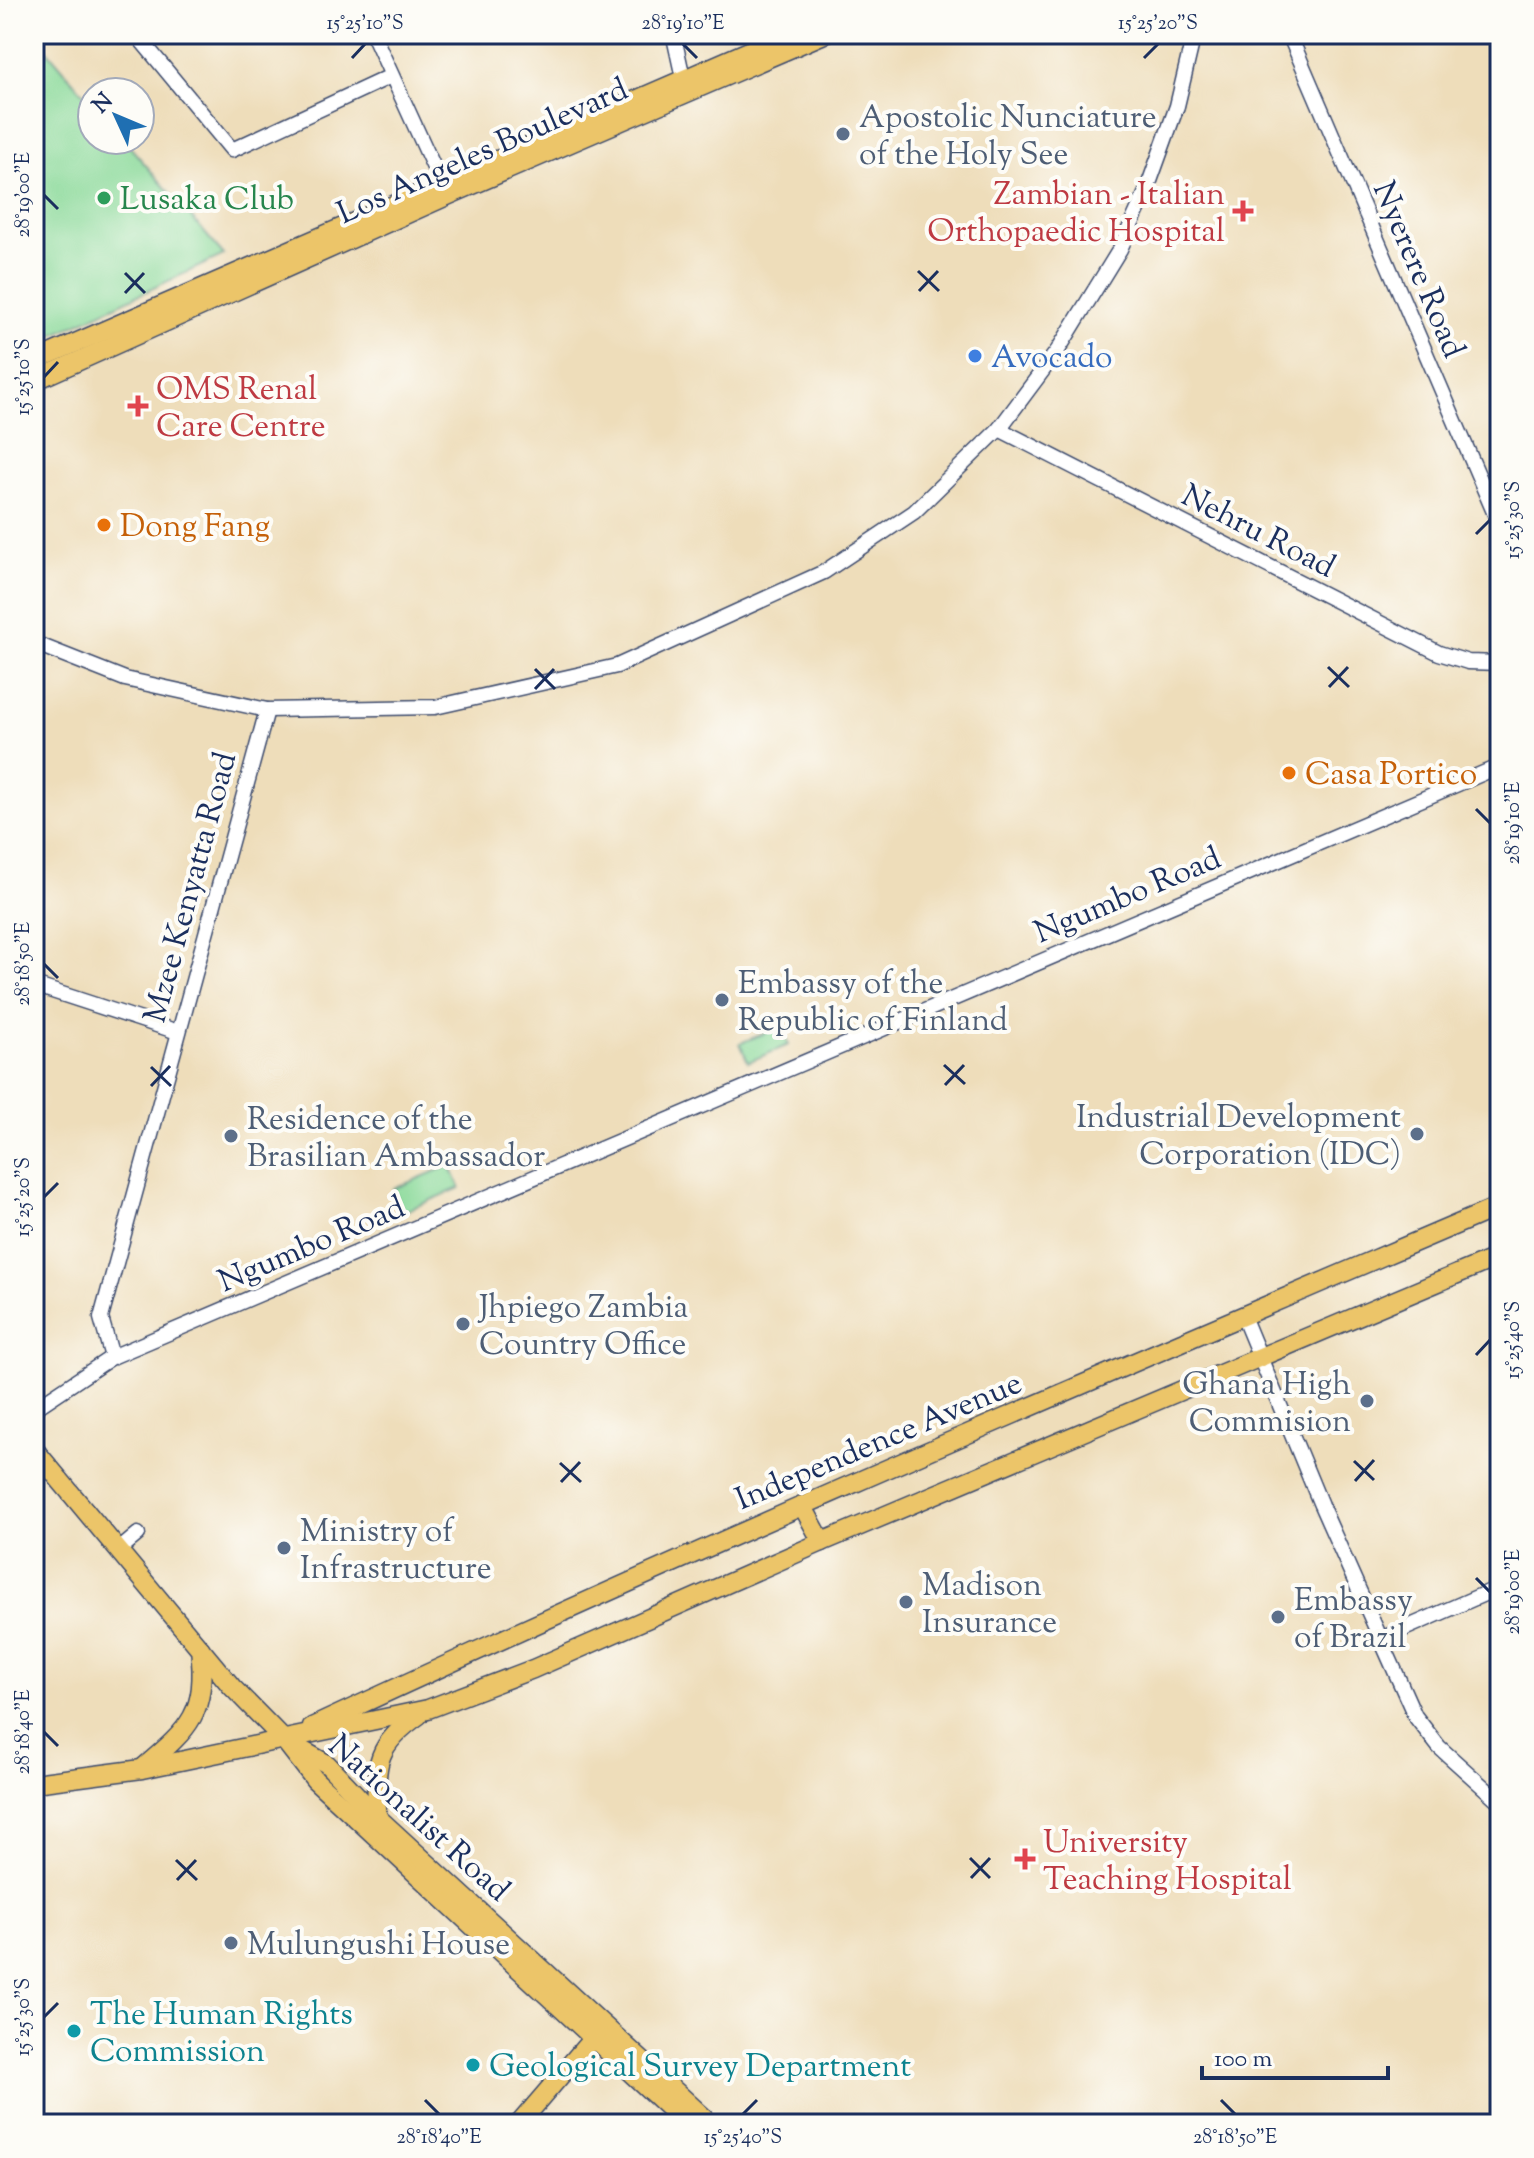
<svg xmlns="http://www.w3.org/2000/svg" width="1534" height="2158" font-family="'Sorts Mill Goudy',serif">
	<rect width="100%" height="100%" fill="#fdfcf7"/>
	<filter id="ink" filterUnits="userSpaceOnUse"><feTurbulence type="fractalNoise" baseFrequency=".0125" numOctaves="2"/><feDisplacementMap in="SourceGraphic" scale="16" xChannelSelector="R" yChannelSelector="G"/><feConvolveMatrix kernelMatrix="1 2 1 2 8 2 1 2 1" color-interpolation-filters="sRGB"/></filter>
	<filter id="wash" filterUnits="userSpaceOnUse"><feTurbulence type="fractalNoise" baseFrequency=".006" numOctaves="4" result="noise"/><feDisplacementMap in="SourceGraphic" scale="32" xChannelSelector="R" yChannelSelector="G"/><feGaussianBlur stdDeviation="1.8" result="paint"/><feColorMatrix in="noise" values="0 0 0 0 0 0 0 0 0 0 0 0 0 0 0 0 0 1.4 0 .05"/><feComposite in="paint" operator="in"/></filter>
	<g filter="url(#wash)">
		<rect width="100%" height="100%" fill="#eeddba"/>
		<g fill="#89d999" stroke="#52847c" stroke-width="2">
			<polygon points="34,35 92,103 92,140 124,140 224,255 34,344"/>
			<polygon points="781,1027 789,1045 748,1062 740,1043"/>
			<polygon points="450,1165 460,1188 403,1212 393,1189"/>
		</g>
	</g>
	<g filter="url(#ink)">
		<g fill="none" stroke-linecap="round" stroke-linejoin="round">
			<defs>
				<g id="minor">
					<polyline points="136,34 232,150 391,76"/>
					<polyline points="373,34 446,194"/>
					<polyline points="680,34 674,37 683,78"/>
					<polyline points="1289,34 1500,526"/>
					<polyline points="999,429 1439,653 1468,662 1500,663"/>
					<polyline points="34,643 125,679 267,710 435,707 617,666 824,572 914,512 999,429 1058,350 1120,249 1146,192 1177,106 1194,34"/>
					<polyline points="34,985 178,1032"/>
					<polyline points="1243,1316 1321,1505 1415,1716 1439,1747 1500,1802"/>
					<polyline points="112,1357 101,1318 267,710"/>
					<polyline points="34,1409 112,1357 1500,766"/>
					<polyline points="119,1550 138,1534"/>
					<polyline points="1381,1639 1500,1587"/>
				</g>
				<g id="major">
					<polyline points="34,361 788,34"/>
					<polyline points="34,381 447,196 824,34"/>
					<polyline points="34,1449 232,1687 284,1740 315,1780 686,2124"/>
					<polyline points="802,1505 822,1542"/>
					<path d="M312 1727C704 1544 1102 1376 1500 1206"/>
					<polyline points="293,1745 327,1764 377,1817 711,2124"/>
					<path d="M144 1767C191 1727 207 1713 200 1648"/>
					<polyline points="34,1783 142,1769 428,1709 533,1669 822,1542 1500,1256"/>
					<path d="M377 1817C376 1765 373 1747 419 1715"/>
					<polyline points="519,2124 598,2032"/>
				</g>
			</defs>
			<use href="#minor" stroke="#3b496c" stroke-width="17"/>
			<use href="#major" stroke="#3b496c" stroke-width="21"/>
			<use href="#minor" stroke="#fff" stroke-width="14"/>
			<use href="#major" stroke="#ecc569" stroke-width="18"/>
		</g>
	</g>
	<path fill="none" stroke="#1b2f5e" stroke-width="3" d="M683 44 697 58M352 58 365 44M1144 58 1158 44M44 195 58 209M918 271 939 291M125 273 145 293M919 291 938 271M125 293 144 273M44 377 58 362M1476 534 1490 520M1328 667 1349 687M535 669 555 689M1329 687 1348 667M535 689 554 669M1476 809 1490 823M44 964 58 978M944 1065 965 1084M151 1067 171 1086M945 1085 964 1065M151 1086 170 1066M44 1197 58 1183M1476 1355 1490 1340M1354 1461 1374 1480M560 1463 581 1482M1355 1481 1374 1460M561 1482 580 1462M1476 1578 1490 1592M44 1732 58 1746M970 1858 990 1878M176 1860 197 1880M971 1878 990 1858M177 1880 196 1860M44 2017 58 2003M425 2100 439 2114M1221 2100 1235 2114M743 2114 757 2100"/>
	<g fill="#5c6f8a" stroke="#fdfcf7" stroke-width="3">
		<circle cx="843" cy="134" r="8"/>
		<circle cx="722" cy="1000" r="8"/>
		<circle cx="1417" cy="1134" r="8"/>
		<circle cx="231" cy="1136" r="8"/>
		<circle cx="463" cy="1324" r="8"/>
		<circle cx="1367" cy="1401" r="8"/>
		<circle cx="284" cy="1548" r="8"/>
		<circle cx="906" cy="1602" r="8"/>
		<circle cx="1278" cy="1617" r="8"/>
		<circle cx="231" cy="1943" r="8"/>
	</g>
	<circle fill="#2e9e5b" stroke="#fdfcf7" stroke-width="3" cx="104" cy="198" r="8"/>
	<g fill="#e0444e" stroke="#fdfcf7" stroke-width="3">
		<path d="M1239 199h8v8h8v8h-8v8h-8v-8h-8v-8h8z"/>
		<path d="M134 394h8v8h8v8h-8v8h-8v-8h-8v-8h8z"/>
		<path d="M1021 1847h8v8h8v8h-8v8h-8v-8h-8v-8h8z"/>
	</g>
	<circle fill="#3f7fe0" stroke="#fdfcf7" stroke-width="3" cx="975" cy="356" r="8"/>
	<g fill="#e8710a" stroke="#fdfcf7" stroke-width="3">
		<circle cx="104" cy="525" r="8"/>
		<circle cx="1289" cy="773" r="8"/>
	</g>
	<g fill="#0f9aa8" stroke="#fdfcf7" stroke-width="3">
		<circle cx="74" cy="2031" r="8"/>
		<circle cx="473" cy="2065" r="8"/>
	</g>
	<g text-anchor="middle" stroke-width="8" stroke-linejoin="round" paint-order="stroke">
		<g font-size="32" fill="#4e5e75" stroke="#fdfcf7" text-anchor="start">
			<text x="859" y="127">Apostolic Nunciature<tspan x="859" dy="37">of the Holy See</tspan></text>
			<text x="738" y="993">Embassy of the<tspan x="738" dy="37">Republic of Finland</tspan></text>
			<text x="1401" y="1127" text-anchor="end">Industrial Development<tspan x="1401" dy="37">Corporation (IDC)</tspan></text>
			<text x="247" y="1129">Residence of the<tspan x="247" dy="37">Brasilian Ambassador</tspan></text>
			<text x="479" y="1317">Jhpiego Zambia<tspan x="479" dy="37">Country Office</tspan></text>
			<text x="1351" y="1394" text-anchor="end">Ghana High<tspan x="1351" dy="37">Commision</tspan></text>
			<text x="300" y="1541">Ministry of<tspan x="300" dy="37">Infrastructure</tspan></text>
			<text x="922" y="1595">Madison<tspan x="922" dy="37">Insurance</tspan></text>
			<text x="1294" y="1610">Embassy<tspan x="1294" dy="37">of Brazil</tspan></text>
			<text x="247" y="1954">Mulungushi House</text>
		</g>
		<g font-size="32" fill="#1b2f5e" stroke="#fdfcf7">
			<text transform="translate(482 150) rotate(-24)" y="11">Los Angeles Boulevard</text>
			<text transform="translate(1420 269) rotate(67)" y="11">Nyerere Road</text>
			<text transform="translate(1259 530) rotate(27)" y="11">Nehru Road</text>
			<text transform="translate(189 887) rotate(-75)" y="11">Mzee Kenyatta Road</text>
			<text transform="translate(1127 894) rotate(-23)" y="11">Ngumbo Road</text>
			<text transform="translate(311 1243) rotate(-23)" y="11">Ngumbo Road</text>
			<text transform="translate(878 1440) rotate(-23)" y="11">Independence Avenue</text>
			<text transform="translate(420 1817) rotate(42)" y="11">Nationalist Road</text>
		</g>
		<g font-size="32" fill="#be3a42" stroke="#fdfcf7" text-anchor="start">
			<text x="1225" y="204" text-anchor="end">Zambian - Italian<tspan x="1225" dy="37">Orthopaedic Hospital</tspan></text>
			<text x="156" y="399">OMS Renal<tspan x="156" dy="37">Care Centre</tspan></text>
			<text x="1043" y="1852">University<tspan x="1043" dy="37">Teaching Hospital</tspan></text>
		</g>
		<g font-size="32" fill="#27864d" stroke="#fdfcf7" text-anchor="start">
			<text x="120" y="209">Lusaka Club</text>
		</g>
		<g font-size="32" fill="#366cbe" stroke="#fdfcf7" text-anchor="start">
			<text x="991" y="367">Avocado</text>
		</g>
		<g font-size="32" fill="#c56008" stroke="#fdfcf7" text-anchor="start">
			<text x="120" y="536">Dong Fang</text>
			<text x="1305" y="784">Casa Portico</text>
		</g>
		<g font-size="32" fill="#0d838f" stroke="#fdfcf7" text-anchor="start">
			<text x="90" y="2024">The Human Rights<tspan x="90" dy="37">Commission</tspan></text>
			<text x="489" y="2076">Geological Survey Department</text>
		</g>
	</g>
	<rect width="1534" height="2158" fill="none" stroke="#fdfcf7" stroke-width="88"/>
	<g transform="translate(116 116) rotate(314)"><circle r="38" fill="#fdfcf7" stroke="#a3aaba" stroke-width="2"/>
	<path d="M0-6L14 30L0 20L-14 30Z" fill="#1f6fb2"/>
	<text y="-12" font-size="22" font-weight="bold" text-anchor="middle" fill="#1b2f5e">N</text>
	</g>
	<path d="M1202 2066v12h186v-12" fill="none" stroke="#1b2f5e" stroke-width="4"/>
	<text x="1214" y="2066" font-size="24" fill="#1b2f5e" stroke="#fdfcf7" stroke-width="6" paint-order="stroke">100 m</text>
	<rect x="44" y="44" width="1446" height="2070" fill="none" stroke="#1b2f5e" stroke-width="3"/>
	<g font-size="20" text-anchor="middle" fill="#1b2f5e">
		<text x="365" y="29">15°25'10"S</text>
		<text x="683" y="29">28°19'10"E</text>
		<text x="1158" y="29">15°25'20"S</text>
		<text transform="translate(22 195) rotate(-90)" y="7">28°19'00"E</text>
		<text transform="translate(22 377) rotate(-90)" y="7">15°25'10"S</text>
		<text transform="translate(1512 520) rotate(-90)" y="7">15°25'30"S</text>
		<text transform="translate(1512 823) rotate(-90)" y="7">28°19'10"E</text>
		<text transform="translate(22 964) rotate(-90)" y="7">28°18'50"E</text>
		<text transform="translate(22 1197) rotate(-90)" y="7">15°25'20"S</text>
		<text transform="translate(1512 1340) rotate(-90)" y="7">15°25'40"S</text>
		<text transform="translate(1512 1592) rotate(-90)" y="7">28°19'00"E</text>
		<text transform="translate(22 1732) rotate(-90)" y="7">28°18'40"E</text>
		<text transform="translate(22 2017) rotate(-90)" y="7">15°25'30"S</text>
		<text x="439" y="2143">28°18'40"E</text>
		<text x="743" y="2143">15°25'40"S</text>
		<text x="1235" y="2143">28°18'50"E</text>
	</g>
</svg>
